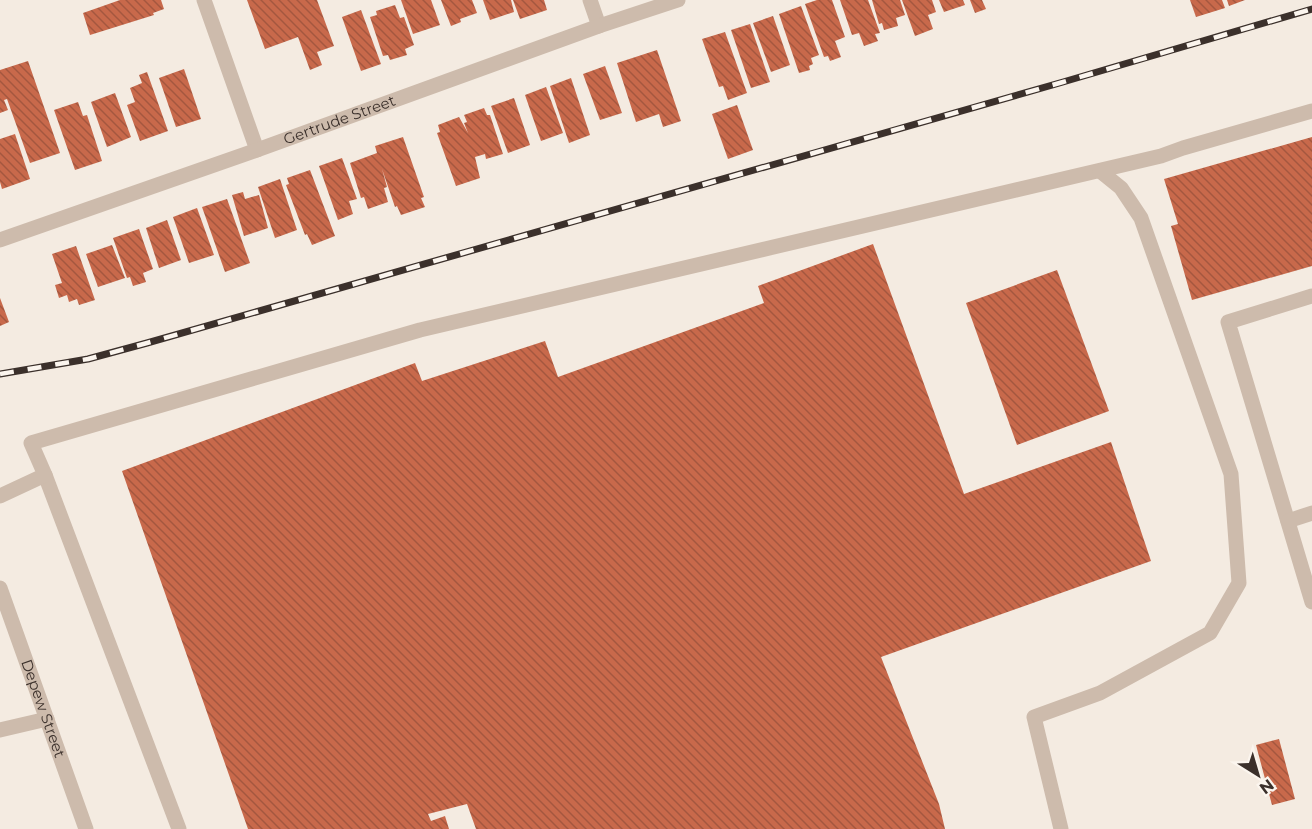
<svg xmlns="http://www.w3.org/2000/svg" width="1312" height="829" font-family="Montserrat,sans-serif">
	<defs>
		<pattern id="building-back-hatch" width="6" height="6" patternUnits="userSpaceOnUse" patternTransform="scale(1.5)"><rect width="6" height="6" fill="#c8694b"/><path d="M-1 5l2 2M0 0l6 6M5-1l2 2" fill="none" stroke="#a4573f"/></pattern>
	</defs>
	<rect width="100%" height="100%" fill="#f4ebe1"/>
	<g fill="url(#building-back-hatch)">
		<polygon points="120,0 161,0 164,9 153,13 154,15 90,35 83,13"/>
		<polygon points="247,0 317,0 334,46 317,52 322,65 310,70 298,37 265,49"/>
		<polygon points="401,0 431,0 440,25 413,34"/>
		<polygon points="441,0 472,0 477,13 460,19 461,22 451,26"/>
		<polygon points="483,0 511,0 514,12 490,20"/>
		<polygon points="513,0 544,0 547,10 520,19"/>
		<polygon points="817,0 832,0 845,37 835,41 841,57 830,61 828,56 824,57 805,4"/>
		<polygon points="840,0 868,0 880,33 875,34 878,41 864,46 859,33 852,35"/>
		<polygon points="872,0 900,0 905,15 896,18 898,26 884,30 882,23 879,24"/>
		<polygon points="902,0 932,0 936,12 928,15 933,29 915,36"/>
		<polygon points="939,0 963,0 965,5 944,12"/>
		<polygon points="970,0 982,0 986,9 975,13"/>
		<polygon points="1190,0 1222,0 1225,8 1196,17"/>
		<polygon points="1227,0 1245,0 1229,6"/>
		<polygon points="395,5 400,18 404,17 414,45 405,49 407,55 390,60 388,55 383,56 370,17 377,15 376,11"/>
		<polygon points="801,6 819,55 811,58 813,64 809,66 810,70 799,73 779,14"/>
		<polygon points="361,10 381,64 361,71 342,17"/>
		<polygon points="773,16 790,65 771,72 753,23"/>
		<polygon points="750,24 770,82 751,88 731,30"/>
		<polygon points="725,32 747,93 728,100 723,86 719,87 702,39"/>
		<polygon points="657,50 681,121 663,127 659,114 636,122 617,63"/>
		<polygon points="28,61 60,153 30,163 7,99 4,100 8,110 0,113 0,70"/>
		<polygon points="605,66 622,113 600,120 583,74"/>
		<polygon points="184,69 201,119 176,127 159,78"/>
		<polygon points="147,72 168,131 140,141 127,105 135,102 130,88 142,83 139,75"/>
		<polygon points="571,78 590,135 569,143 550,86"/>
		<polygon points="546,87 563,133 541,141 525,95"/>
		<polygon points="115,93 131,137 107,147 91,102"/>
		<polygon points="514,98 530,145 508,153 491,106"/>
		<polygon points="78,102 83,116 87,115 102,161 75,170 54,110"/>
		<polygon points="737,105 753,150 728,159 712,114"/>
		<polygon points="484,108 487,115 490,115 503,154 486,159 485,154 475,157 480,178 456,186 437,133 440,132 438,125 459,117 468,133 464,123 467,122 464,115"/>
		<polygon points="15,134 30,179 2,189 0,182 0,139"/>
		<polygon points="403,137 424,197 421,198 425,207 401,215 397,206 395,207 382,169 387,187 384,188 388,202 368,209 364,197 361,198 350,163 377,153 375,146"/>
		<polygon points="1312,137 1312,266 1192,300 1171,226 1178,224 1164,179"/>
		<polygon points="342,158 357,199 349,201 353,214 338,220 319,166"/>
		<polygon points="310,170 335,236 312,245 307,234 305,235 286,185 289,184 287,178"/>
		<polygon points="280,179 297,230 275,238 258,187"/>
		<polygon points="243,192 245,199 259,195 268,228 244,236 232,195"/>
		<polygon points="227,199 250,263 225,272 202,207"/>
		<polygon points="197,208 214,255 189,263 173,217"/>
		<polygon points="167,220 181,260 159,268 146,228"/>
		<polygon points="139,229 153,269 143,273 146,282 133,286 130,277 127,278 113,238"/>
		<polygon points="873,244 964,494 1111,442 1151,561 881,657 939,804 945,829 476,829 467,804 428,814 431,821 445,816 449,829 248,829 122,471 415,363 422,381 545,341 558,377 764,303 758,286"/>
		<polygon points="112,245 125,278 98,287 86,254"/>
		<polygon points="76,246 95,300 79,305 77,299 69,302 67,295 59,298 55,285 62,283 52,254"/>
		<polygon points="1057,270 1109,411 1017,445 966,303"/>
		<polygon points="0,298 9,322 0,326"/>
		<polygon points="1279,739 1295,799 1272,805 1256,745"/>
	</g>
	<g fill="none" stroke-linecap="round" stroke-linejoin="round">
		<g stroke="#cdbbac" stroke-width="15">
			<polyline points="1312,296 1228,322 1312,602"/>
			<polyline points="45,475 179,829"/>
			<polyline points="0,496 45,475 31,443 420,330 1161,156 1183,148 1312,111"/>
			<polyline points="1288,521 1312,513"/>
			<polyline points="0,730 47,719"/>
			<polyline points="1061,829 1034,717 1100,693 1210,633 1239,583 1231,474 1141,218 1121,188 1100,171"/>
		</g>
		<g stroke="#cdbbac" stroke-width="15">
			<polyline points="204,0 257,150"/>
			<polyline points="590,0 599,26"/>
			<path id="s1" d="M0 240 257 150 599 26 678 0"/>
			<path id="s2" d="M0 588 86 829"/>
		</g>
		<defs>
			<polyline id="rail" points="0,374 88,359 147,343 1063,82 1312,9"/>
		</defs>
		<use href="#rail" stroke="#3b302b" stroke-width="7"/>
		<use href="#rail" stroke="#fbf5ee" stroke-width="4.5" stroke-dasharray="14" stroke-linecap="butt"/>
	</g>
	<g text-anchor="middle" stroke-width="6" stroke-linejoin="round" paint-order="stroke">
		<g font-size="15" fill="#3b302b" stroke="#fbf5ee">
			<text dy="5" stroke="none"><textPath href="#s1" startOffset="360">Gertrude Street</textPath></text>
			<text dy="5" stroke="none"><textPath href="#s2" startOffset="128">Depew Street</textPath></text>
		</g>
	</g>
	<g transform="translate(1258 775) rotate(143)" stroke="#fbf5ee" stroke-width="4.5" paint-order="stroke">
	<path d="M0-4.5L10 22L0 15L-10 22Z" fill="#3b302b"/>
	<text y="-9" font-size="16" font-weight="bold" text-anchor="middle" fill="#3b302b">N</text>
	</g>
</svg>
